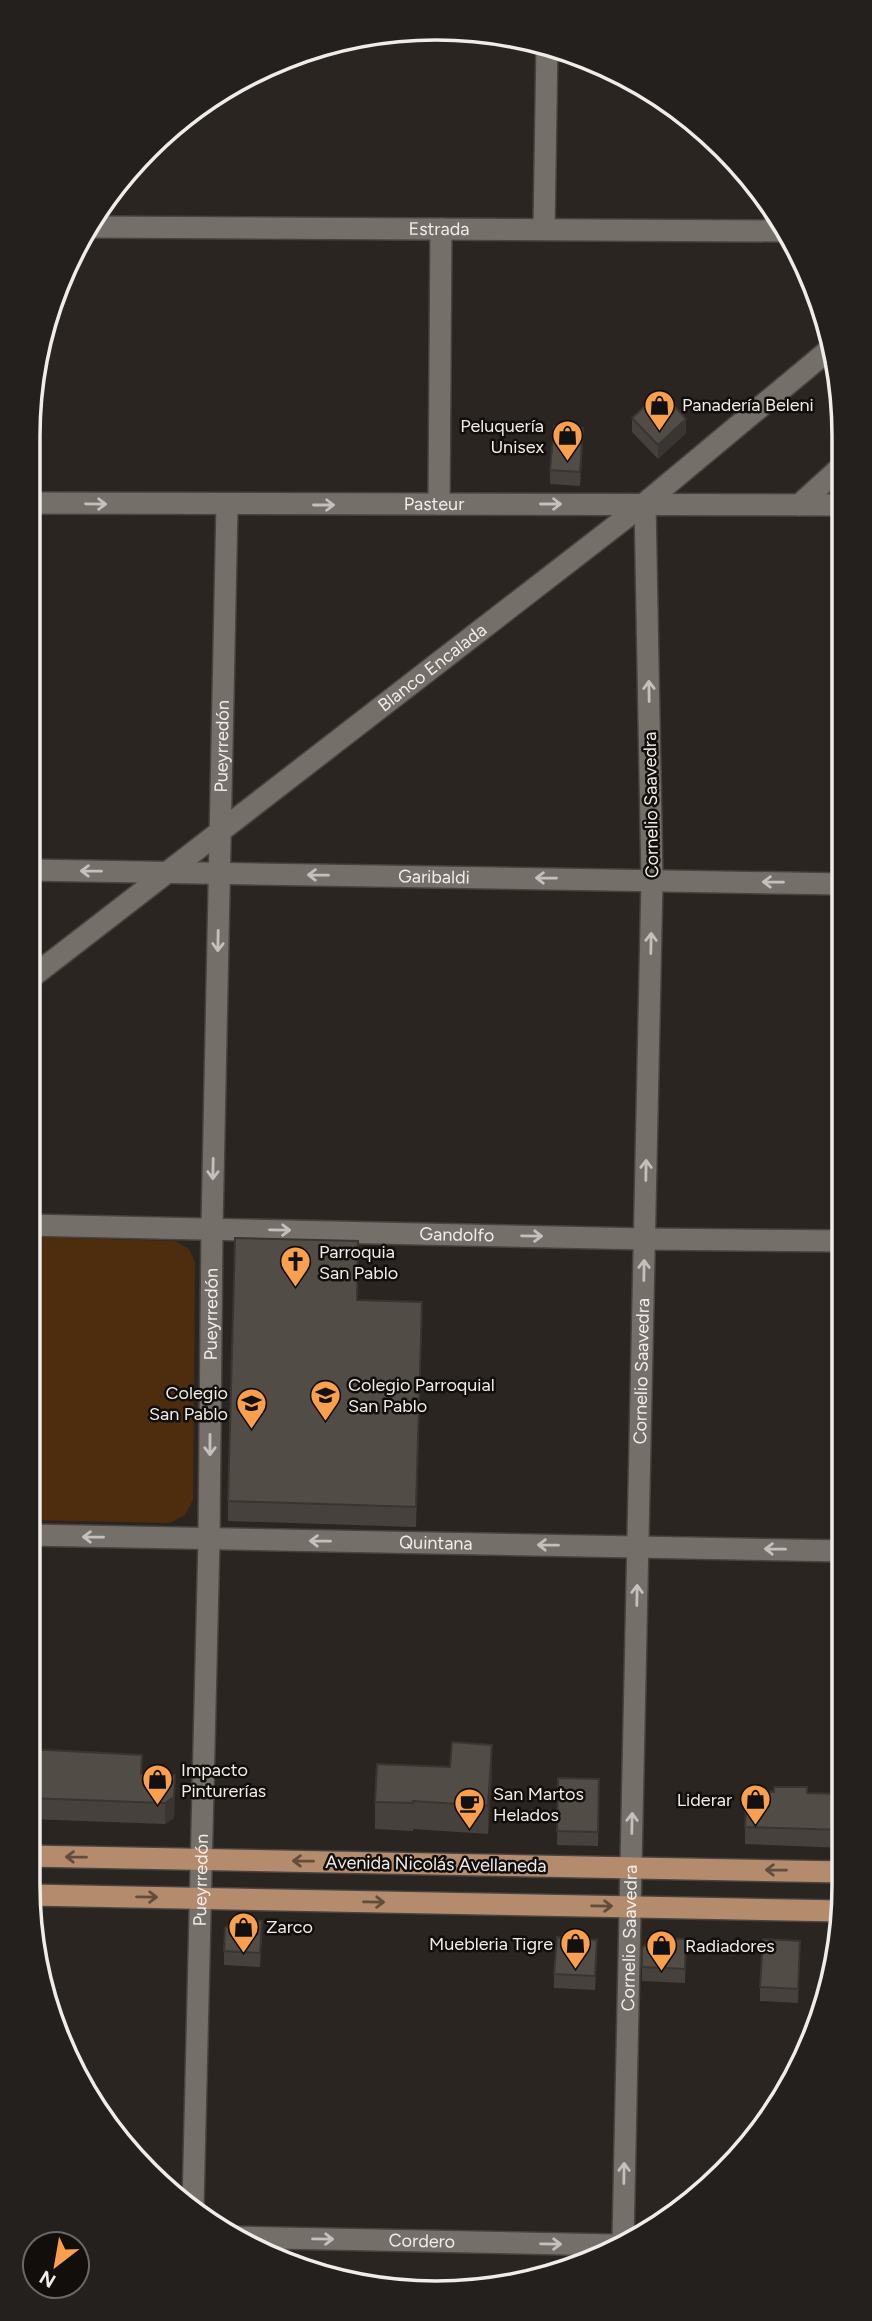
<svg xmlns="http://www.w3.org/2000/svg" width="872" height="2321" font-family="Figtree,sans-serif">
	<rect width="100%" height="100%" fill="#2a2520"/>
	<polygon fill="#4e2c0e" points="28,1237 175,1241 189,1249 195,1262 193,1500 185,1515 170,1523 28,1520"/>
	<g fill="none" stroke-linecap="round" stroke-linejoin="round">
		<defs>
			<g id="minor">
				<path id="s1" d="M93 227 785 231"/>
				<polyline points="544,229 547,44"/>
				<path id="s2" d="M28 503 841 505"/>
				<polyline points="439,504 441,229"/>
				<polyline points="799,505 841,467"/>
				<path id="s3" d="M28 870 842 884"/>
				<path id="s4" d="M28 980 645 503 830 349"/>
				<path id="s5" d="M28 1225 645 1239 842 1241"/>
				<path id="s6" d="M28 1535 843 1551"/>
				<path id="s7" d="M193 2206 209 1539 212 1228 227 505"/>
				<path id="s8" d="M230 2237 613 2245"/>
				<path id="s9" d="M623 2241 652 880 645 503"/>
			</g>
			<g id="major">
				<polyline points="28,1856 844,1872"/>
				<polyline points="30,1895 841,1911"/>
			</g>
		</defs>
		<use href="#minor" stroke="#484340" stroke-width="24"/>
		<use href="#major" stroke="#484340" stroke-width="24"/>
		<use href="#minor" stroke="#756f6a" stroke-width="21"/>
		<use href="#major" stroke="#b48c6d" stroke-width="21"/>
	</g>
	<g fill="#47413d">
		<polygon points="632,418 686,433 658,459 632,432"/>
		<polygon points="583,442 580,486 550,484 550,470"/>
		<polygon points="422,1322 416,1527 228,1521 228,1501"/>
		<polygon points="28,1749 142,1774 175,1775 174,1818 165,1824 28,1819"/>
		<polygon points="492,1773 488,1834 413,1829 413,1831 375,1829 375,1802"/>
		<polygon points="558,1778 599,1779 598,1846 557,1845"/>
		<polygon points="807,1793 844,1794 844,1848 745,1844 745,1827"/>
		<polygon points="262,1935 260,1967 224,1965 224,1951"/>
		<polygon points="686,1939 685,1983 642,1981 642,1948"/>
		<polygon points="597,1954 595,1990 554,1988 554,1974"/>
		<polygon points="800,1955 798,2003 760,2001 760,1987"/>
	</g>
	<g fill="#393532">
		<polygon points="686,419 686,433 658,459 658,445"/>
		<polygon points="583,428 583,442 580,486 580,472"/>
		<polygon points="422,1302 422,1322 416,1527 416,1507"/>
		<polygon points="492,1745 492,1773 488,1834 488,1806"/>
		<polygon points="175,1775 174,1818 165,1824 165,1803"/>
	</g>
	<g fill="#524c47" stroke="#393532" stroke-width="2">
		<polygon points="661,391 686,419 658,445 632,418"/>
		<polygon points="554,426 583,428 580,472 550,470"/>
		<polygon points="235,1238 358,1241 357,1300 422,1302 416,1507 228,1501"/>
		<polygon points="452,1742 492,1745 488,1806 413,1801 413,1803 375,1802 377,1764 450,1767"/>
		<polygon points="28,1749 142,1755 141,1774 175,1775 174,1797 165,1803 28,1798"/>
		<polygon points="558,1778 599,1779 598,1832 557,1831"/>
		<polygon points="774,1787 807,1787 807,1793 844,1794 844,1830 745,1827 747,1790 774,1792"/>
		<polygon points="236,1920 262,1921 260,1953 224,1951 225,1928"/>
		<polygon points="557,1937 597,1940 595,1976 554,1974"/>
		<polygon points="652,1938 686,1939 685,1969 642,1967 642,1948"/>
		<polygon points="763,1939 800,1941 798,1989 760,1987"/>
	</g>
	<defs><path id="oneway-shaft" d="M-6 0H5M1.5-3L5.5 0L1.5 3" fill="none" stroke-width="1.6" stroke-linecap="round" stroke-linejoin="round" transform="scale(1.75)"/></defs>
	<g stroke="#c5c0bd">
		<use href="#oneway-shaft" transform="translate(96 504) rotate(1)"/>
		<use href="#oneway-shaft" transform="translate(551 504)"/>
		<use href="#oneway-shaft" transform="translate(324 505)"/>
		<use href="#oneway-shaft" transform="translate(649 691) rotate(-91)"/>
		<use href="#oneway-shaft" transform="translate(91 871) rotate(-179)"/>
		<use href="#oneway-shaft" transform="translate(318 875) rotate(-179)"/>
		<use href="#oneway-shaft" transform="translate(546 878) rotate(-179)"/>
		<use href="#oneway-shaft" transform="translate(773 882) rotate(-179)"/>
		<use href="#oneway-shaft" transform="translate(218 941) rotate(91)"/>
		<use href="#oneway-shaft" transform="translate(651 943) rotate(-89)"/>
		<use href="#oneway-shaft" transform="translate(213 1169) rotate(91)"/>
		<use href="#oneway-shaft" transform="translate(646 1170) rotate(-89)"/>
		<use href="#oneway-shaft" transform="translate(280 1230) rotate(1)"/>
		<use href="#oneway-shaft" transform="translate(532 1236) rotate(1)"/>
		<use href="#oneway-shaft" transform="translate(644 1270) rotate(-89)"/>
		<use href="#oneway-shaft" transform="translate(210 1445) rotate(90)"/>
		<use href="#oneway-shaft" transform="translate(93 1537) rotate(-179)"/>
		<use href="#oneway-shaft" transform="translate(320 1541) rotate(-179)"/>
		<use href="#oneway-shaft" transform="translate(548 1545) rotate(-179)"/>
		<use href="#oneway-shaft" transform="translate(775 1549) rotate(-179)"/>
		<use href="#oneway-shaft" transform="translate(637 1595) rotate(-89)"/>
		<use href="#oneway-shaft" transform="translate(632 1823) rotate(-89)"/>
		<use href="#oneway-shaft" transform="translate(624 2173) rotate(-89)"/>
		<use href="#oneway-shaft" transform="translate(323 2239) rotate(1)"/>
		<use href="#oneway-shaft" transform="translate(551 2244) rotate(1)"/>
	</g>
	<g stroke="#624d3c">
		<use href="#oneway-shaft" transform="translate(76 1857) rotate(-179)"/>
		<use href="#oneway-shaft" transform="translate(303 1861) rotate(-179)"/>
		<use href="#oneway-shaft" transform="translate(776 1870) rotate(-179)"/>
		<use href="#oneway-shaft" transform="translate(147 1897) rotate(1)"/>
		<use href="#oneway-shaft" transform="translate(374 1902) rotate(1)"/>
		<use href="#oneway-shaft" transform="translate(602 1906) rotate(1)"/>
	</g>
	<defs>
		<symbol id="shop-pin" viewBox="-11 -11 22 30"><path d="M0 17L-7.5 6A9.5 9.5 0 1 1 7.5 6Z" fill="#fa9f4e" stroke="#110e0c"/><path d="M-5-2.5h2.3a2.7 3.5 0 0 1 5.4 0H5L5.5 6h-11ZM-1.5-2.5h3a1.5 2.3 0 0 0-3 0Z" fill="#111"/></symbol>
		<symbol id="church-pin" viewBox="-11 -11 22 30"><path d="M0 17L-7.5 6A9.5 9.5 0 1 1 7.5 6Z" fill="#fa9f4e" stroke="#110e0c"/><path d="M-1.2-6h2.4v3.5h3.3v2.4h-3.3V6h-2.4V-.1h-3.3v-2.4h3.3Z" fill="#111"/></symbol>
		<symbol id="school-pin" viewBox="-11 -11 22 30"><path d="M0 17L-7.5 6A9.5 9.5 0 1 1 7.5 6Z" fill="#fa9f4e" stroke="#110e0c"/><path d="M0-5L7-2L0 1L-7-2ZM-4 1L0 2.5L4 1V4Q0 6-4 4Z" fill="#111"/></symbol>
		<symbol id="cafe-pin" viewBox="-11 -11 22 30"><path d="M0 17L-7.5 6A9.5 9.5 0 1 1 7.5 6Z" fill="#fa9f4e" stroke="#110e0c"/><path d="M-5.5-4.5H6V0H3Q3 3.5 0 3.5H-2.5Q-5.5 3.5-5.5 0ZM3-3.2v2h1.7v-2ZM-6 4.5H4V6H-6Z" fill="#111"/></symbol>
	</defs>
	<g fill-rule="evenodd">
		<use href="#shop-pin" x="642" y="388" width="35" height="47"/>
		<use href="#shop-pin" x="550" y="418" width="35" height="47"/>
		<use href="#church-pin" x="278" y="1244" width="35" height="47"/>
		<use href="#school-pin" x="308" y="1378" width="35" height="47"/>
		<use href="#school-pin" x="234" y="1386" width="35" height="47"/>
		<use href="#shop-pin" x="140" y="1762" width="35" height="47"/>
		<use href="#shop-pin" x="738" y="1782" width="35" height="47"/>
		<use href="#cafe-pin" x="452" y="1786" width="35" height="47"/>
		<use href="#shop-pin" x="226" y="1910" width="35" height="47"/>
		<use href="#shop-pin" x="558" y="1926" width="35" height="47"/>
		<use href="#shop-pin" x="644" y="1928" width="35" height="47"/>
	</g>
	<g text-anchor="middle" stroke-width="5" stroke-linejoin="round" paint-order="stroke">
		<g font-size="18" fill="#f0ece9" stroke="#110e0c">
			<text dy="6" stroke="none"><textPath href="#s1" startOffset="346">Estrada</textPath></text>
			<text dy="6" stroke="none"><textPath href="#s2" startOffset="406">Pasteur</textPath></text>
			<text dy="6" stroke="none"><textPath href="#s4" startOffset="511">Blanco Encalada</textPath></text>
			<text dy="6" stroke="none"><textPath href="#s7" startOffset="1460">Pueyrredón</textPath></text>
			<text transform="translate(651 805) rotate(-91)" y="6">Cornelio Saavedra</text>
			<text dy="6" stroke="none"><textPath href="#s3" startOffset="406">Garibaldi</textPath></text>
			<text dy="6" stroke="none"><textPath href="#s5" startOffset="429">Gandolfo</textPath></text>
			<text dy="6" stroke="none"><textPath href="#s7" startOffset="892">Pueyrredón</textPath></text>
			<text dy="6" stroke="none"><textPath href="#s9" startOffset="870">Cornelio Saavedra</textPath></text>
			<text dy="6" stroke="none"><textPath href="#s6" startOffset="408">Quintana</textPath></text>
			<text transform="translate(436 1864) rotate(1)" y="6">Avenida Nicolás Avellaneda</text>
			<text dy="6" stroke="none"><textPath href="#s7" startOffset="326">Pueyrredón</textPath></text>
			<text dy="6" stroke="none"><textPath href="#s9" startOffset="303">Cornelio Saavedra</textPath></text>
			<text dy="6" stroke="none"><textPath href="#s8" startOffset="192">Cordero</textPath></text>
		</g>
		<g font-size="18" fill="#f0ece9" stroke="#110e0c" text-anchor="start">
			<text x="682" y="411">Panadería Beleni</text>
			<text x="544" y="432" text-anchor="end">Peluquería<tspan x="544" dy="21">Unisex</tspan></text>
			<text x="319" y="1258">Parroquia<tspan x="319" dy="21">San Pablo</tspan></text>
			<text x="348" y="1391">Colegio Parroquial<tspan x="348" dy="21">San Pablo</tspan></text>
			<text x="228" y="1399" text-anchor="end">Colegio<tspan x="228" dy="21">San Pablo</tspan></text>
			<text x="181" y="1776">Impacto<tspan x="181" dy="21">Pinturerías</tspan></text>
			<text x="493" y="1800">San Martos<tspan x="493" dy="21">Helados</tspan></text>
			<text x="732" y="1806" text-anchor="end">Liderar</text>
			<text x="266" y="1933">Zarco</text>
			<text x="553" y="1950" text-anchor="end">Muebleria Tigre</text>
			<text x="685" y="1952">Radiadores</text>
		</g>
	</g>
	<path d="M0 0H872V2321H0ZM436 40H436A396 396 0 0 1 832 436V1885A396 396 0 0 1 436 2281H436A396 396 0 0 1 40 1885V436A396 396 0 0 1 436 40Z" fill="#23201e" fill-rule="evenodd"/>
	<path fill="none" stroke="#f0ece9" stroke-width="3.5" d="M436 40H436A396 396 0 0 1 832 436V1885A396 396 0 0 1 436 2281H436A396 396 0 0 1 40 1885V436A396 396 0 0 1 436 40Z"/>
	<g transform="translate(56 2265) rotate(211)"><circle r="33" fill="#110e0c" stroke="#6a6764" stroke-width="2"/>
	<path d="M0-5L12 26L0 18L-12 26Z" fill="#fa9f4e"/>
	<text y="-10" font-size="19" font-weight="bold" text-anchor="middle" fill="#f0ece9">N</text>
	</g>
</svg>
